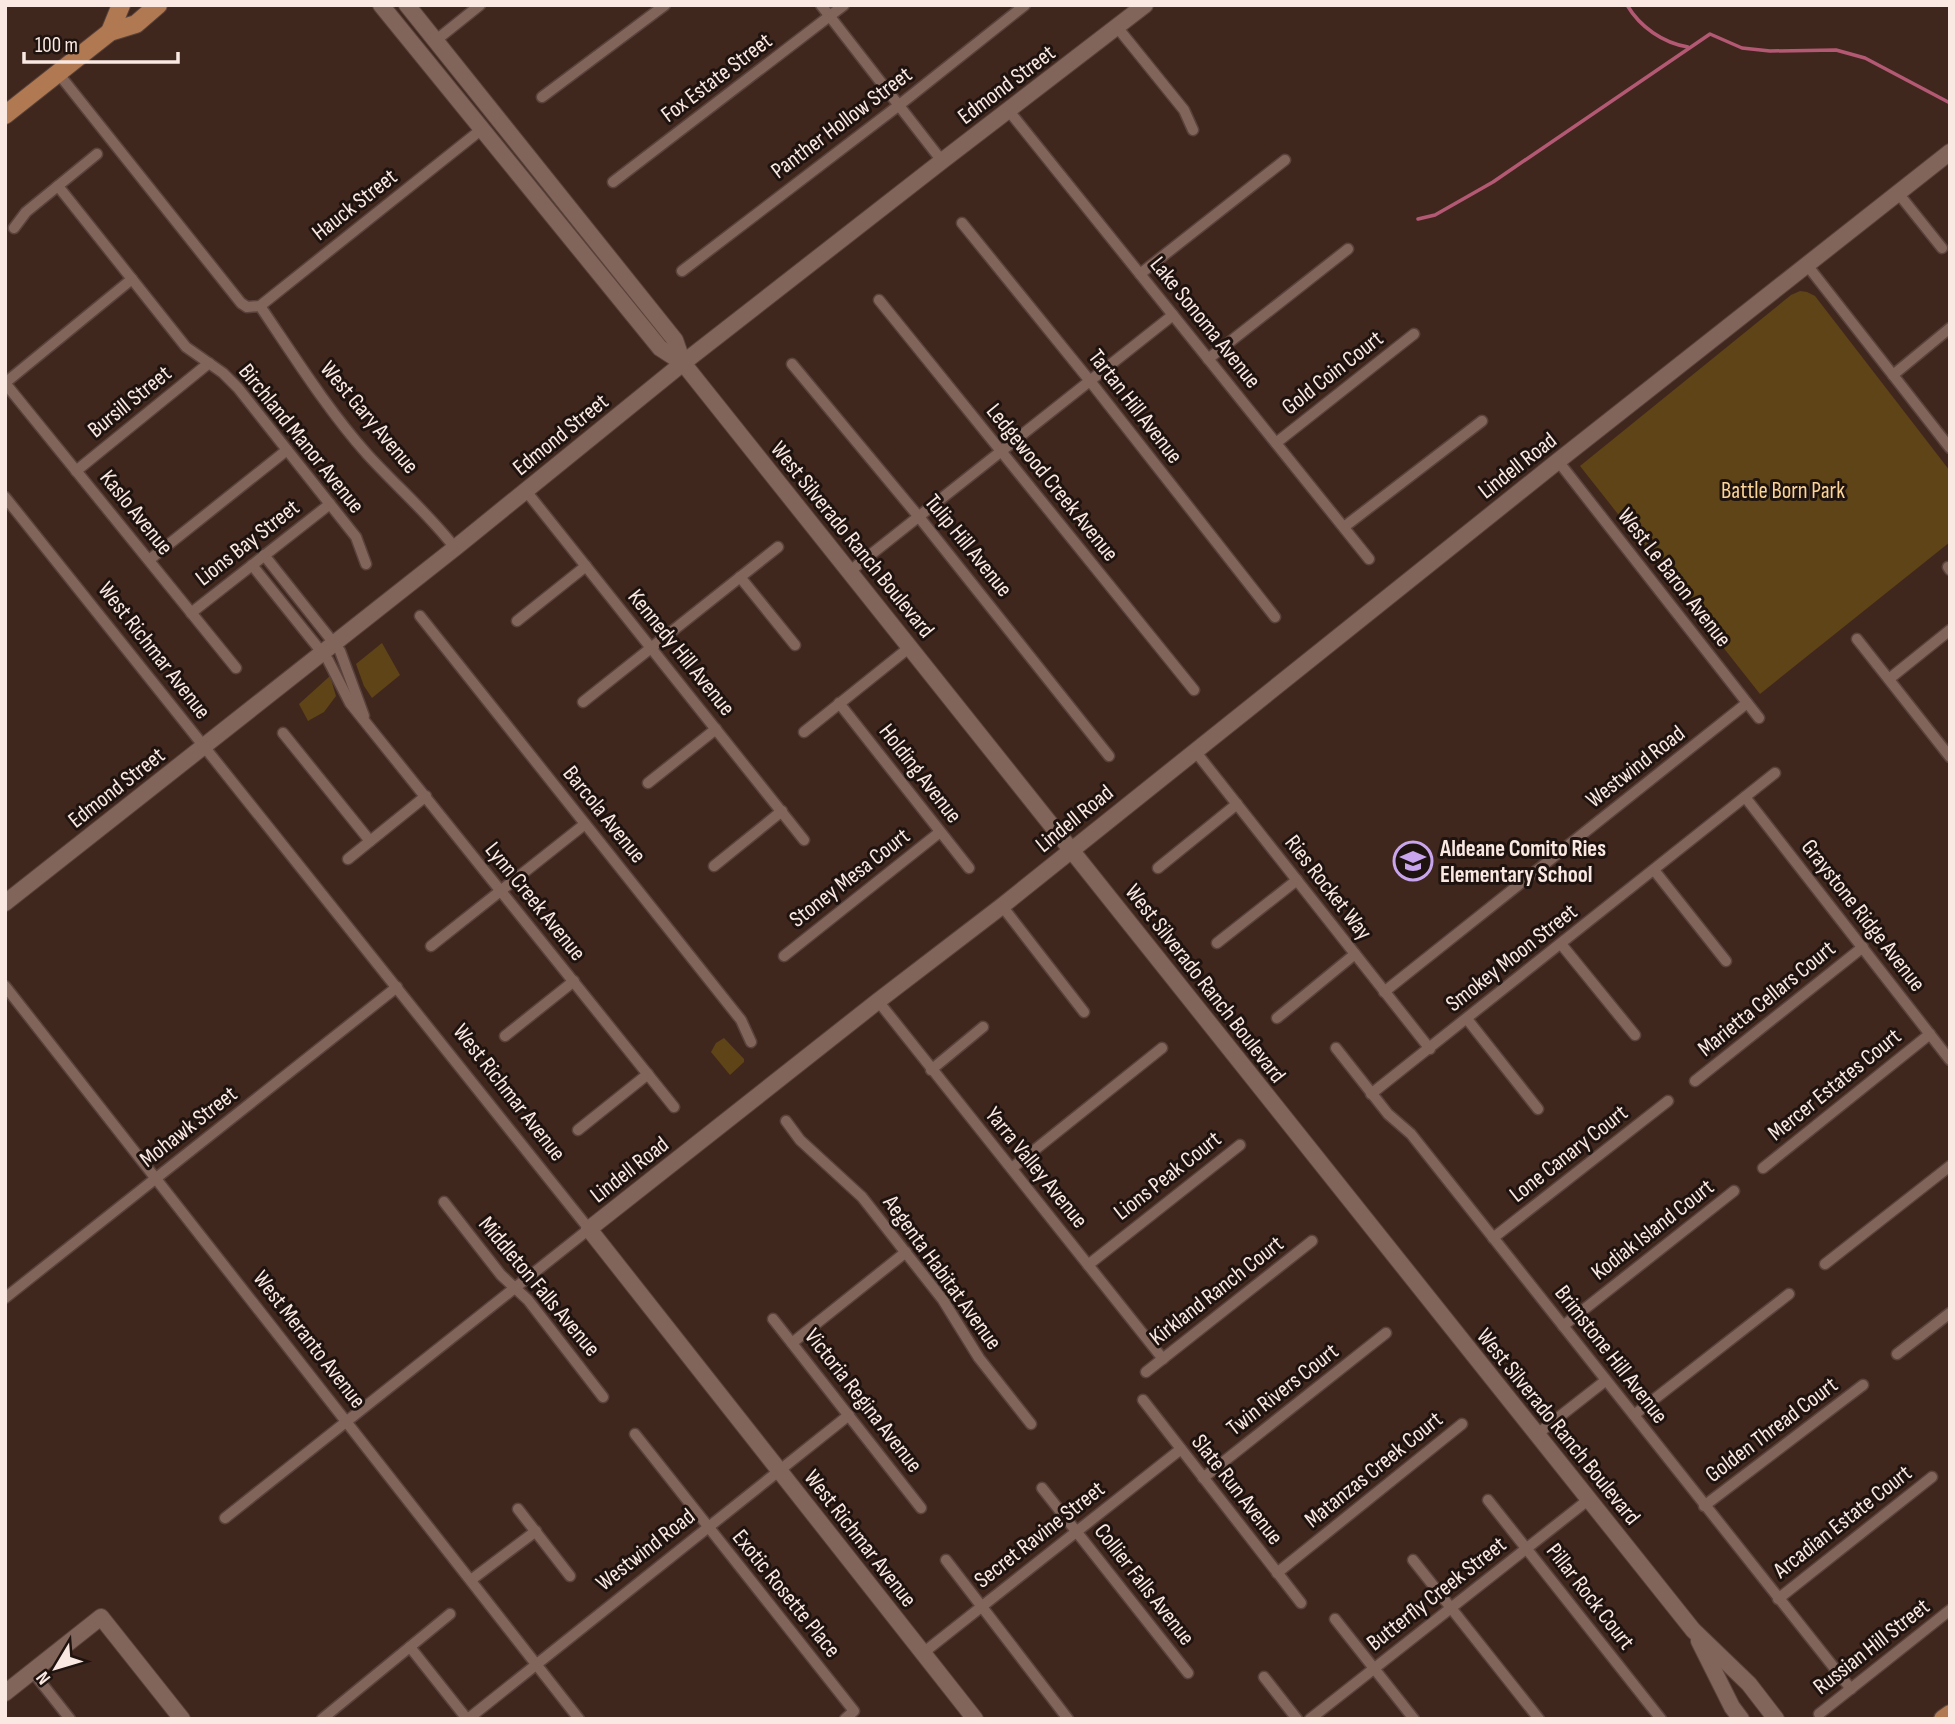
<svg xmlns="http://www.w3.org/2000/svg" width="1955" height="1724" font-family="'Sofia Sans Condensed',sans-serif">
	<rect width="100%" height="100%" fill="#40271e"/>
	<g fill="#5e4417">
		<polygon points="1800,291 1807,292 1815,296 1950,471 1950,542 1760,694 1580,466 1791,295"/>
		<polygon points="382,643 400,675 372,698 364,686 356,664"/>
		<polygon points="330,676 336,696 324,712 308,721 299,704"/>
		<polygon points="724,1038 744,1059 744,1062 730,1075 711,1052 716,1043"/>
	</g>
	<g fill="none" stroke-linecap="round" stroke-linejoin="round">
		<g stroke="#b45974" stroke-width="3.5">
			<path d="M1627 5C1640 27 1663 43 1688 47"/>
			<polyline points="1418,219 1435,215 1493,182 1710,34 1742,48 1770,51 1836,50 1865,58 1950,103"/>
		</g>
		<defs>
			<g id="street">
				<polyline points="821,5 942,161"/>
				<polyline points="1117,27 1184,110 1193,130"/>
				<polyline points="435,41 480,5"/>
				<polyline points="58,73 241,303 247,307 260,306 482,129"/>
				<polyline points="542,97 665,5"/>
				<polyline points="1009,111 1369,559"/>
				<polyline points="613,182 844,5"/>
				<polyline points="58,186 186,347 223,373 238,388 356,537 366,564"/>
				<polyline points="1898,193 1942,248"/>
				<polyline points="962,223 1090,381 1275,617"/>
				<polyline points="14,228 26,212 97,154"/>
				<polyline points="1807,265 1950,448"/>
				<polyline points="682,271 898,106 1025,5"/>
				<polyline points="1140,274 1285,160"/>
				<polyline points="879,300 1194,690"/>
				<path d="M260 306C294 356 327 409 367 454 396 486 429 514 455 548"/>
				<polyline points="1208,359 1348,249"/>
				<polyline points="792,364 919,517 1109,756"/>
				<polyline points="1893,375 1950,328"/>
				<polyline points="5,383 236,668"/>
				<polyline points="5,383 132,279"/>
				<polyline points="1276,443 1414,334"/>
				<polyline points="1558,461 1759,718"/>
				<polyline points="76,471 209,363"/>
				<polyline points="526,491 804,840"/>
				<polyline points="5,497 589,1229 225,1518"/>
				<polyline points="1344,527 1482,421"/>
				<polyline points="264,555 340,651 364,716"/>
				<polyline points="149,560 287,450"/>
				<polyline points="252,565 328,660 350,703 674,1107"/>
				<polyline points="1948,567 1950,570"/>
				<polyline points="850,571 1173,315"/>
				<polyline points="740,577 795,645"/>
				<polyline points="191,613 330,504"/>
				<polyline points="420,616 741,1020 751,1042"/>
				<polyline points="517,621 586,566"/>
				<polyline points="1857,639 1950,757"/>
				<polyline points="1889,679 1950,630"/>
				<polyline points="583,702 778,547"/>
				<polyline points="839,703 969,868"/>
				<polyline points="804,732 910,647"/>
				<polyline points="283,733 370,841"/>
				<polyline points="1195,751 1430,1049"/>
				<polyline points="648,783 716,729"/>
				<polyline points="1745,797 1950,1060"/>
				<polyline points="348,859 426,796"/>
				<polyline points="714,866 782,811"/>
				<polyline points="1158,868 1237,804"/>
				<polyline points="1654,870 1726,961"/>
				<polyline points="1002,906 1084,1012"/>
				<polyline points="1217,943 1297,880"/>
				<polyline points="1561,944 1635,1035"/>
				<polyline points="431,946 585,824"/>
				<polyline points="784,956 940,832"/>
				<polyline points="5,986 579,1719"/>
				<polyline points="1384,992 1747,703"/>
				<polyline points="878,1001 1163,1359"/>
				<polyline points="1277,1018 1355,954"/>
				<polyline points="1467,1019 1538,1109"/>
				<polyline points="505,1036 574,981"/>
				<polyline points="1336,1048 1388,1114 1411,1134 1851,1689"/>
				<polyline points="931,1070 983,1027"/>
				<polyline points="1695,1081 1863,947"/>
				<polyline points="1371,1094 1775,773"/>
				<polyline points="786,1121 800,1140 862,1197 943,1300 979,1358 1031,1424"/>
				<polyline points="578,1130 648,1074"/>
				<polyline points="1012,1168 1162,1048"/>
				<polyline points="1763,1168 1930,1034"/>
				<polyline points="444,1202 501,1275 528,1300 603,1397"/>
				<polyline points="1493,1238 1668,1101"/>
				<polyline points="1825,1264 1950,1166"/>
				<polyline points="1088,1265 1240,1145"/>
				<polyline points="5,1298 397,987"/>
				<polyline points="773,1319 921,1508"/>
				<polyline points="1563,1326 1734,1191"/>
				<polyline points="792,1343 906,1252"/>
				<polyline points="1897,1354 1950,1313"/>
				<polyline points="1146,1372 1312,1241"/>
				<polyline points="1143,1400 1301,1603"/>
				<polyline points="1634,1415 1789,1294"/>
				<polyline points="635,1434 854,1711 845,1719"/>
				<polyline points="1536,1435 1605,1381"/>
				<polyline points="1203,1478 1386,1333"/>
				<polyline points="1042,1488 1188,1673"/>
				<polyline points="1488,1500 1661,1719"/>
				<polyline points="1704,1506 1863,1385"/>
				<polyline points="518,1509 570,1576"/>
				<polyline points="946,1560 1068,1719"/>
				<polyline points="1413,1560 1539,1719"/>
				<polyline points="1277,1573 1462,1424"/>
				<polyline points="471,1580 536,1531"/>
				<polyline points="1778,1599 1932,1477"/>
				<polyline points="1335,1619 1414,1719"/>
				<polyline points="410,1647 467,1719"/>
				<polyline points="923,1653 1181,1449"/>
				<polyline points="32,1671 70,1719"/>
				<polyline points="1264,1677 1297,1719"/>
				<polyline points="1819,1714 1950,1610"/>
				<polyline points="322,1719 450,1614"/>
				<polyline points="468,1719 849,1415"/>
				<polyline points="1310,1719 1588,1500"/>
			</g>
			<g id="secondary">
				<polyline points="381,5 660,348 683,363 1693,1630 1749,1684 1776,1719"/>
				<polyline points="407,5 675,340 683,363"/>
				<polyline points="5,903 455,548 683,363 942,161 1145,5"/>
				<polyline points="1699,1641 1732,1707 1741,1719"/>
				<polyline points="5,1693 101,1617 182,1719"/>
				<polyline points="975,1719 589,1229 878,1001 1002,906 1558,461 1950,152"/>
			</g>
			<g id="primary">
				<polyline points="110,32 121,5"/>
				<polyline points="5,115 110,32 136,24 158,5"/>
				<polyline points="1943,1719 1950,1714"/>
			</g>
		</defs>
		<use href="#street" stroke="#59433c" stroke-width="13"/>
		<use href="#secondary" stroke="#59433c" stroke-width="18"/>
		<use href="#primary" stroke="#59433c" stroke-width="20"/>
		<use href="#street" stroke="#82655a" stroke-width="10"/>
		<use href="#secondary" stroke="#82655a" stroke-width="16"/>
		<use href="#primary" stroke="#b07952" stroke-width="18"/>
	</g>
	<defs>
		<symbol id="school-ring" viewBox="-11 -11 22 22"><circle r="9.5" fill="#1f130f" stroke="#c9a5ee" stroke-width="1.5"/><path d="M0-5L7-2L0 1L-7-2ZM-4 1L0 2.5L4 1V4Q0 6-4 4Z" fill="#c9a5ee"/></symbol>
	</defs>
	<g fill-rule="evenodd">
		<use href="#school-ring" x="1391" y="839" width="44" height="44"/>
	</g>
	<g text-anchor="middle" stroke-width="6" stroke-linejoin="round" paint-order="stroke">
		<g font-size="23" fill="#fae9e3" stroke="#1f130f">
			<text transform="translate(716 77) rotate(-37)" y="8">Fox Estate Street</text>
			<text transform="translate(1006 84) rotate(-37)" y="8">Edmond Street</text>
			<text transform="translate(841 122) rotate(-37)" y="8">Panther Hollow Street</text>
			<text transform="translate(354 204) rotate(-38)" y="8">Hauck Street</text>
			<text transform="translate(1206 322) rotate(51)" y="8">Lake Sonoma Avenue</text>
			<text transform="translate(1332 372) rotate(-38)" y="8">Gold Coin Court</text>
			<text transform="translate(129 401) rotate(-39)" y="8">Bursill Street</text>
			<text transform="translate(1136 406) rotate(52)" y="8">Tartan Hill Avenue</text>
			<text transform="translate(370 417) rotate(50)" y="8">West Gary Avenue</text>
			<text transform="translate(560 434) rotate(-39)" y="8">Edmond Street</text>
			<text transform="translate(302 438) rotate(51)" y="8">Birchland Manor Avenue</text>
			<text transform="translate(1517 465) rotate(-38)" y="8">Lindell Road</text>
			<text transform="translate(1053 482) rotate(51)" y="8">Ledgewood Creek Avenue</text>
			<text transform="translate(137 512) rotate(51)" y="8">Kaslo Avenue</text>
			<text transform="translate(853 539) rotate(51)" y="8">West Silverado Ranch Boulevard</text>
			<text transform="translate(247 542) rotate(-38)" y="8">Lions Bay Street</text>
			<text transform="translate(969 545) rotate(51)" y="8">Tulip Hill Avenue</text>
			<text transform="translate(1675 577) rotate(52)" y="8">West Le Baron Avenue</text>
			<text transform="translate(155 650) rotate(52)" y="8">West Richmar Avenue</text>
			<text transform="translate(682 652) rotate(51)" y="8">Kennedy Hill Avenue</text>
			<text transform="translate(1635 766) rotate(-38)" y="8">Westwind Road</text>
			<text transform="translate(921 773) rotate(52)" y="8">Holding Avenue</text>
			<text transform="translate(116 787) rotate(-38)" y="8">Edmond Street</text>
			<text transform="translate(605 814) rotate(51)" y="8">Barcola Avenue</text>
			<text transform="translate(1074 818) rotate(-39)" y="8">Lindell Road</text>
			<text transform="translate(849 877) rotate(-38)" y="8">Stoney Mesa Court</text>
			<text transform="translate(1329 887) rotate(52)" y="8">Ries Rocket Way</text>
			<text transform="translate(536 901) rotate(51)" y="8">Lynn Creek Avenue</text>
			<text transform="translate(1864 915) rotate(52)" y="8">Graystone Ridge Avenue</text>
			<text transform="translate(1511 957) rotate(-38)" y="8">Smokey Moon Street</text>
			<text transform="translate(1206 983) rotate(52)" y="8">West Silverado Ranch Boulevard</text>
			<text transform="translate(1766 998) rotate(-39)" y="8">Marietta Cellars Court</text>
			<text transform="translate(1834 1084) rotate(-39)" y="8">Mercer Estates Court</text>
			<text transform="translate(510 1092) rotate(52)" y="8">West Richmar Avenue</text>
			<text transform="translate(188 1126) rotate(-38)" y="8">Mohawk Street</text>
			<text transform="translate(1568 1153) rotate(-38)" y="8">Lone Canary Court</text>
			<text transform="translate(1037 1167) rotate(51)" y="8">Yarra Valley Avenue</text>
			<text transform="translate(629 1169) rotate(-38)" y="8">Lindell Road</text>
			<text transform="translate(1167 1175) rotate(-38)" y="8">Lions Peak Court</text>
			<text transform="translate(1652 1229) rotate(-38)" y="8">Kodiak Island Court</text>
			<text transform="translate(943 1272) rotate(54)" y="8">Aegenta Habitat Avenue</text>
			<text transform="translate(540 1286) rotate(50)" y="8">Middleton Falls Avenue</text>
			<text transform="translate(1216 1290) rotate(-38)" y="8">Kirkland Ranch Court</text>
			<text transform="translate(310 1339) rotate(52)" y="8">West Meranto Avenue</text>
			<text transform="translate(1612 1354) rotate(52)" y="8">Brimstone Hill Avenue</text>
			<text transform="translate(1282 1389) rotate(-38)" y="8">Twin Rivers Court</text>
			<text transform="translate(864 1400) rotate(52)" y="8">Victoria Regina Avenue</text>
			<text transform="translate(1559 1426) rotate(51)" y="8">West Silverado Ranch Boulevard</text>
			<text transform="translate(1771 1429) rotate(-37)" y="8">Golden Thread Court</text>
			<text transform="translate(1373 1469) rotate(-39)" y="8">Matanzas Creek Court</text>
			<text transform="translate(1238 1489) rotate(52)" y="8">Slate Run Avenue</text>
			<text transform="translate(1842 1521) rotate(-38)" y="8">Arcadian Estate Court</text>
			<text transform="translate(1039 1534) rotate(-38)" y="8">Secret Ravine Street</text>
			<text transform="translate(861 1538) rotate(52)" y="8">West Richmar Avenue</text>
			<text transform="translate(645 1549) rotate(-38)" y="8">Westwind Road</text>
			<text transform="translate(1145 1584) rotate(52)" y="8">Collier Falls Avenue</text>
			<text transform="translate(787 1593) rotate(51)" y="8">Exotic Rosette Place</text>
			<text transform="translate(1436 1593) rotate(-38)" y="8">Butterfly Creek Street</text>
			<text transform="translate(1591 1596) rotate(52)" y="8">Pillar Rock Court</text>
			<text transform="translate(1871 1646) rotate(-38)" y="8">Russian Hill Street</text>
		</g>
		<g font-size="23" fill="#fcd497" stroke="#1f130f">
			<text x="1783" y="498">Battle Born Park</text>
		</g>
		<g font-size="23" font-weight="bold" fill="#fae9e3" stroke="#1f130f" text-anchor="start">
			<text x="1440" y="856">Aldeane Comito Ries<tspan x="1440" dy="26">Elementary School</tspan></text>
		</g>
	</g>
	<rect width="1955" height="1724" fill="none" stroke="#fae9e3" stroke-width="14"/>
	<g transform="translate(56 1668) rotate(232)" stroke="#1f130f" stroke-width="5" paint-order="stroke">
	<path d="M0-5L12 26L0 18L-12 26Z" fill="#fae9e3"/>
	<text y="-10" font-size="19" font-weight="bold" text-anchor="middle" fill="#fae9e3">N</text>
	</g>
	<path d="M24 52v10h154v-10" fill="none" stroke="#fae9e3" stroke-width="3.5"/>
	<text x="35" y="52" font-size="21" fill="#fae9e3" stroke="#1f130f" stroke-width="5" paint-order="stroke">100 m</text>
</svg>
